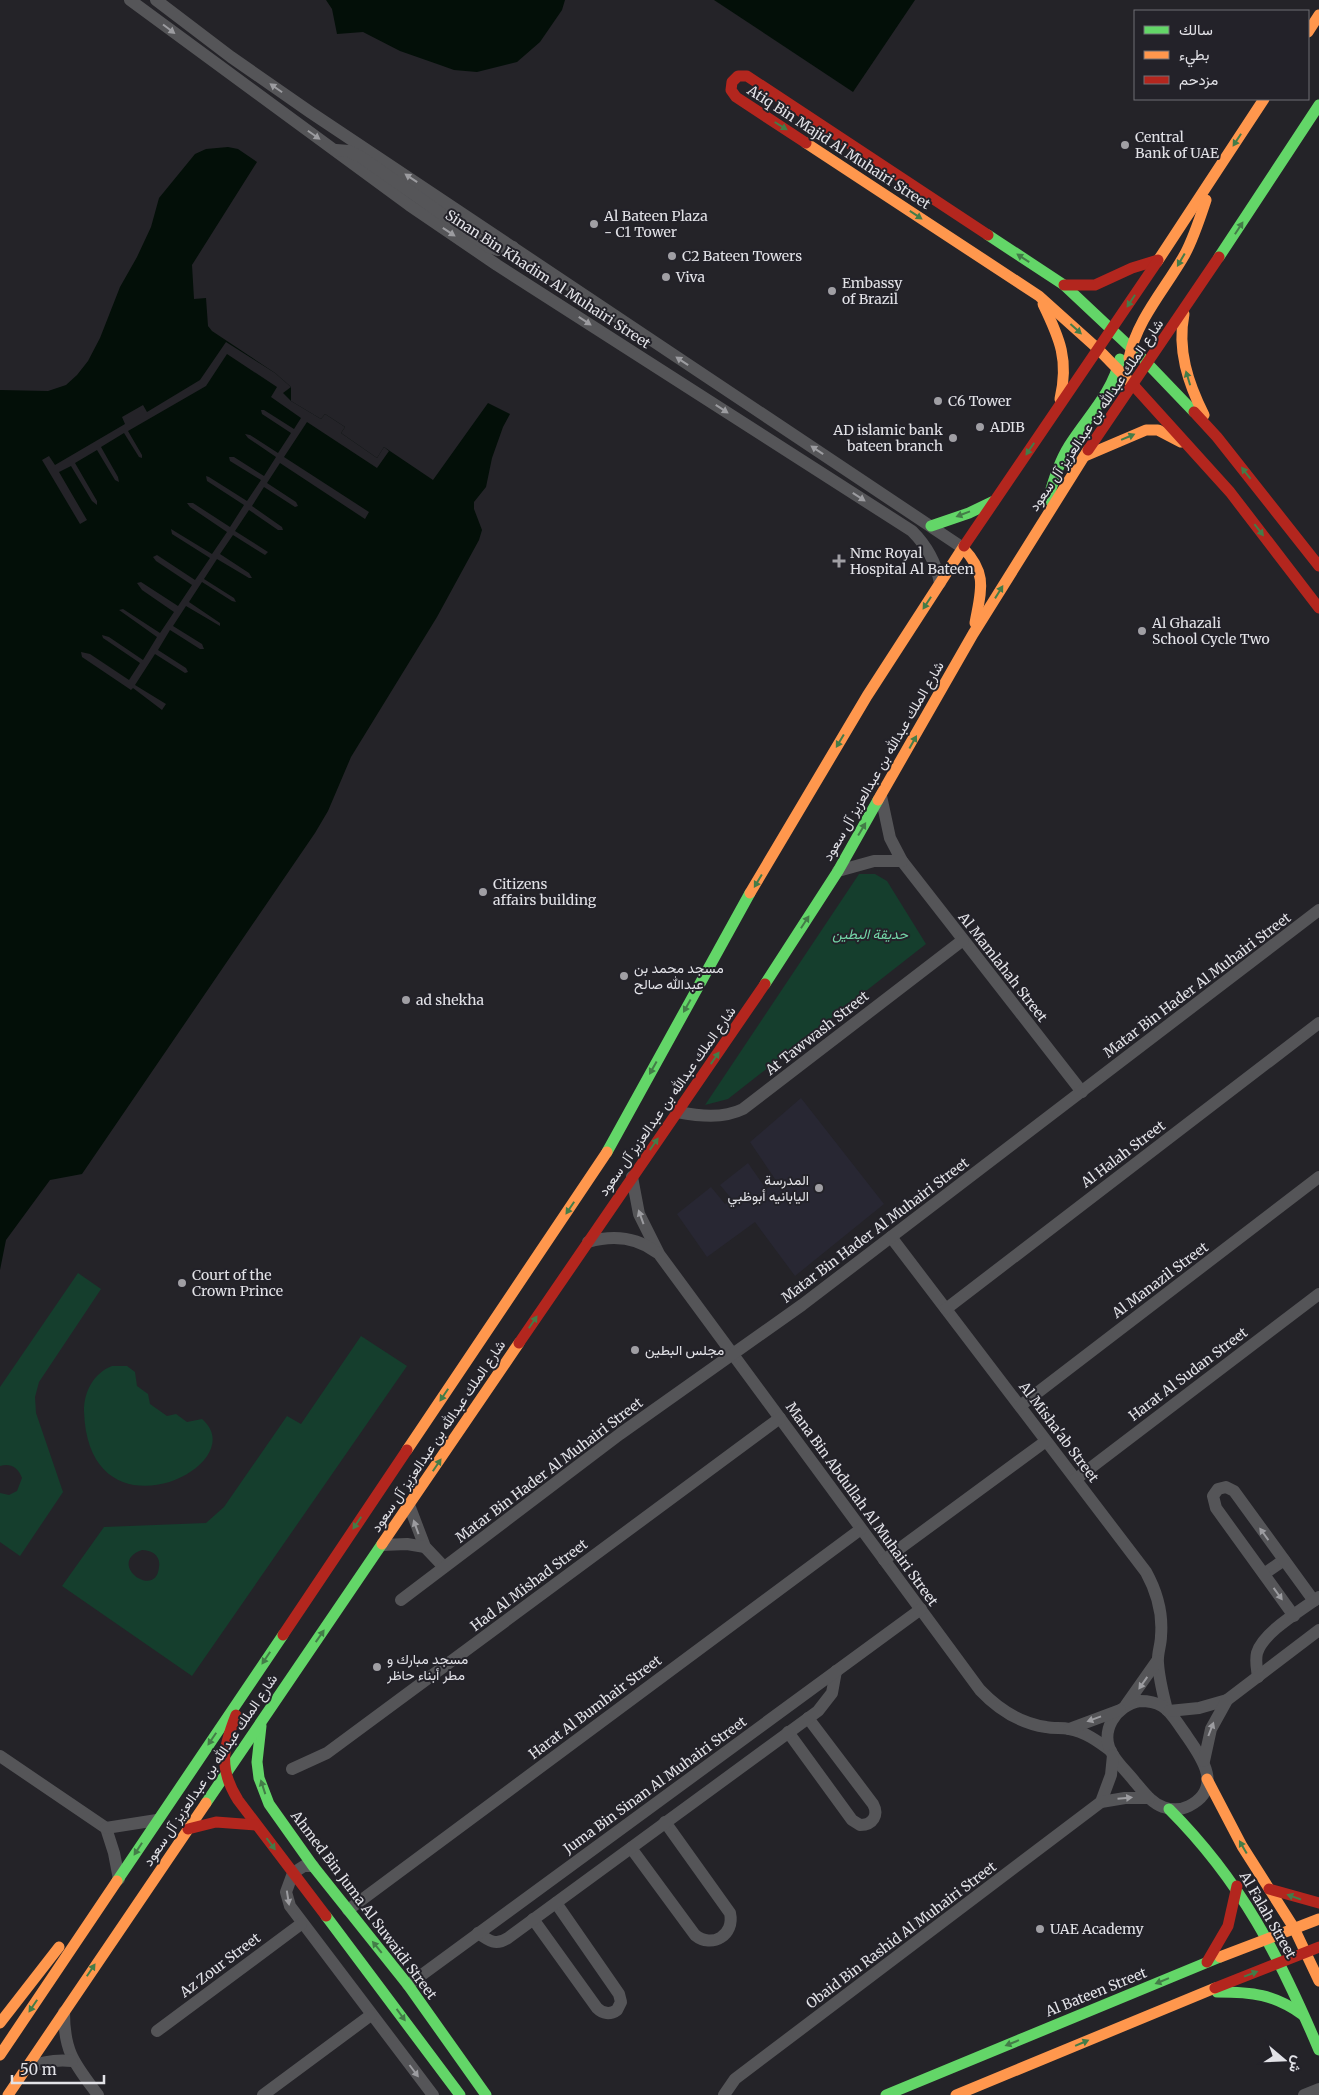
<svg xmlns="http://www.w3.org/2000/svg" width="1319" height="2095" font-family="Merriweather,Vazirmatn,serif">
	<rect width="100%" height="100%" fill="#242328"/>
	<polygon fill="#282733" points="801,1098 884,1204 795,1276 755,1222 707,1257 677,1214 711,1187 725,1204 731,1198 720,1185 748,1163 766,1189 777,1182 750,1142"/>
	<g fill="#153e2d" fill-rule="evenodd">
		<polygon points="859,874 875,874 887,881 926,944 728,1099 705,1105"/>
		<path d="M78 1273 101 1289 39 1382 35 1397 36 1413 63 1492 20 1556 0 1542V1493L9 1495 17 1491 22 1478C18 1467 10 1463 0 1466V1387Z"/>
		<path d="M361 1336 407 1366 192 1676 62 1586 104 1527 206 1523 224 1507 287 1416 301 1424ZM142 1550C152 1550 161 1556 159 1567 156 1601 105 1563 142 1550Z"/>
		<path d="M112 1366H127L135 1372 137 1386 148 1394 150 1404 167 1416 176 1414 187 1422 202 1419C256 1465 88 1547 84 1411 84 1391 94 1373 112 1366Z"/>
	</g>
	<g fill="#030f08">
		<polygon points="326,0 565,0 562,10 540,42 517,62 477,72 454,70 440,65 400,51 363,32 337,34 332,9"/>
		<polygon points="714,0 915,0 853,92"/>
		<polygon points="228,147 238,149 257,162 192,265 194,299 206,298 208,326 212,331 275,373 291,387 291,401 321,419 325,414 345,427 341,433 377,458 384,447 433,480 488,403 510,414 503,427 492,458 486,487 474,502 474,509 482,530 479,540 437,617 351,757 328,811 315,833 82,1174 50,1180 6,1240 0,1270 0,390 48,391 66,385 77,375 88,361 100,338 120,287 137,257 151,227 159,198 195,154 206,149"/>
	</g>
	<polygon fill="#242328" points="226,342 275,373 291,387 283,393 291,401 321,419 325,414 345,427 341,433 377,458 384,447 389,451 377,468 307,422 284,457 369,512 365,519 280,463 267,483 296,502 298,506 295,507 264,487 252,506 282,527 283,530 278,530 249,510 235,531 268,552 265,555 233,535 220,554 249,573 252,578 249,578 217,559 204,579 234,598 236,602 232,601 202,582 189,602 220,623 220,626 186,606 173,626 202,644 204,649 200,649 170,630 158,650 186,668 188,672 185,673 155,654 135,685 166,704 162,710 133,688 131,690 82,657 81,652 90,654 129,680 140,663 103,638 102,635 109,637 143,660 157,637 119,610 123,609 160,633 174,612 142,590 137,583 141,582 178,606 192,585 156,561 153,557 157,555 195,580 210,558 172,534 171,529 212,554 227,532 190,507 187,503 193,503 230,527 244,505 207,481 206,476 209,477 247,501 261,480 230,461 229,457 234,457 264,476 276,457 248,438 245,434 250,435 278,453 291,433 262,414 261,410 264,410 294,429 301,418 271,397 277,387 227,354 206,386 128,431 142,455 142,458 139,457 124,433 101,447 118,477 119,482 115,480 97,450 75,463 97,501 97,505 92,501 71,466 59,472 87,520 80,524 42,460 49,456 55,465 125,424 122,417 143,405 147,412 200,380"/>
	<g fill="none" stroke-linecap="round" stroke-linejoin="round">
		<g stroke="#555558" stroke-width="12">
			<path d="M130 0 409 205 497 265 912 531C927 546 936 562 940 583"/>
			<polyline points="156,0 231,57 310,112 963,548"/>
			<polyline points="336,150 349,151 361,157 489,247 498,250 513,247"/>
			<polyline points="881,796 890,838 902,861 1082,1092"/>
			<polyline points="838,871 874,861 902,861"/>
			<path d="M677 1112C699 1116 723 1119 743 1109L963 940"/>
			<path d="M632 1177 639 1214 659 1254 980 1690C998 1709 1019 1723 1046 1727 1054 1729 1062 1727 1069 1729 1084 1731 1099 1742 1111 1751"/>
			<path d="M891 1237 1146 1572C1157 1592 1163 1613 1161 1636 1161 1645 1157 1654 1158 1663 1159 1679 1163 1694 1167 1710"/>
			<path d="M588 1242C612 1235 636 1237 656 1252"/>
			<polyline points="946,1309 1319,1023"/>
			<polyline points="1020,1406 1319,1177"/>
			<polyline points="1076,1479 1319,1294"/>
			<polyline points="409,1505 425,1547 444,1567"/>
			<polyline points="382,1545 407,1544 425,1547"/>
			<polyline points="884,1560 1046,1441"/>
			<polyline points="1264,1574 1284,1560"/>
			<polyline points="401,1600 620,1434 802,1305 1319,910"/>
			<polyline points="1294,1616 1216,1508 1213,1496 1218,1489 1226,1487 1234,1491 1314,1601"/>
			<path d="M1258 1677C1257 1669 1255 1661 1257 1653 1263 1632 1302 1610 1319 1597"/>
			<path d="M1140 1701C1148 1701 1155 1702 1162 1706 1172 1712 1177 1723 1184 1732 1199 1754 1226 1787 1189 1806 1181 1810 1171 1810 1163 1807 1151 1803 1143 1791 1135 1782 1128 1773 1119 1765 1113 1755 1098 1732 1116 1705 1140 1701Z"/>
			<polyline points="1126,1705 1157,1661"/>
			<polyline points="1169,1711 1199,1708 1227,1700"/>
			<polyline points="1069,1729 1120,1710"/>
			<path d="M788 1732 852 1820 860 1825C873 1825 879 1815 873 1804L808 1718"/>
			<polyline points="0,1756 106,1828 114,1853 119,1879"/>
			<polyline points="1204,1761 1211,1729 1227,1700 1319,1630"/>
			<polyline points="292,1769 327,1753 780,1418"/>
			<polyline points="1101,1802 1111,1775 1113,1755"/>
			<polyline points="106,1828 157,1820"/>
			<path d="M631 1848 695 1935C712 1949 735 1935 730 1913L665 1822"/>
			<polyline points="313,1866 304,1866 293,1873 286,1892 290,1906 433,2095"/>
			<polyline points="348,1910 861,1529"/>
			<path d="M533 1919 597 2008C603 2014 610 2015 617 2010L621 2002 619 1994 556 1903"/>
			<path d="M478 1933C489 1941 496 1946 508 1938L818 1711 832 1693 836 1671"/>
			<polyline points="408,1985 921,1609"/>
			<path d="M64 2012C64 2053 75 2064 98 2095"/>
			<polyline points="157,2031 301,1924"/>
			<path d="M26 2068C41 2062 55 2059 72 2061"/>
			<polyline points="263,2095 371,2015"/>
			<polyline points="724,2095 735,2079 1101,1802 1125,1798 1149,1798"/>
			<polyline points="1304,2095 1319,2089"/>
		</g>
		<g stroke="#63d668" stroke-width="11">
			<polyline points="988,235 1064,285 1147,363 1194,412"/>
			<polyline points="1219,257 1319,105"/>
			<path d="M1048 500C1053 481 1059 462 1069 446 1087 417 1112 394 1120 359"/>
			<polyline points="931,526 969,513 994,501"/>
			<polyline points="765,984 838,871 878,800"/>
			<polyline points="607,1152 750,893"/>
			<polyline points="261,1726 257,1762 259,1778 269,1804 313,1866 408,1985 486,2095"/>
			<polyline points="206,1803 382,1544"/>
			<path d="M1169 1809C1242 1882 1279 1956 1319 2050"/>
			<polyline points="117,1881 283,1635"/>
			<polyline points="326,1916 460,2095"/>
			<path d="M1217 1992C1252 1992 1274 1994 1303 2015"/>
			<polyline points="886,2095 1220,1957"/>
		</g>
		<g stroke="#ff974d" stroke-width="11">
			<polyline points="1308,32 1319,15"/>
			<polyline points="806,143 1039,296 1098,349 1135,387"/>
			<polyline points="1157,262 1264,99"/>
			<path d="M1043 304C1060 339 1069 360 1060 399"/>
			<path d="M1184 314C1177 350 1188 383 1204 415"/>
			<path d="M1129 358C1137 319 1166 288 1185 254 1194 237 1200 218 1206 200"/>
			<polyline points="1085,456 1146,430 1158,430 1181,442"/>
			<path d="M963 548C988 574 981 590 975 623"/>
			<polyline points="878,800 973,634 1088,450"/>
			<polyline points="750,893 867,696 964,546"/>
			<polyline points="407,1450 607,1152"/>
			<polyline points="382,1544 519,1343"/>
			<polyline points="1207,1779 1242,1846 1294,1928 1319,1981"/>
			<polyline points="1220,1957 1319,1919"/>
			<polyline points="0,2023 59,1947"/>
			<polyline points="0,2055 117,1881"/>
			<polyline points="8,2095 206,1803"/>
			<polyline points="956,2095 1215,1988"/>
		</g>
		<g stroke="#b3261e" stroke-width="11">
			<polyline points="806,143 736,97 731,90 732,82 738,76 747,76 988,235"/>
			<polyline points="1064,285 1095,285 1132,268 1158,260"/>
			<polyline points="1135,387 1230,492 1319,608"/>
			<polyline points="1194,412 1217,437 1319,566"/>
			<polyline points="1088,450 1219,257"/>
			<polyline points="964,546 1157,262"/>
			<polyline points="519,1343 765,984"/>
			<polyline points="283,1635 407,1450"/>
			<path d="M236 1715C223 1748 218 1768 238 1800L326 1916"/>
			<polyline points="188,1829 216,1822 256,1825"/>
			<polyline points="1269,1889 1319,1903"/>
			<polyline points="1207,1962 1228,1926 1237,1886"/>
			<polyline points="1215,1988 1319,1947"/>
		</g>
	</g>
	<defs><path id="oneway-solid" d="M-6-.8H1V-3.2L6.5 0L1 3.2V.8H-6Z" transform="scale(1.25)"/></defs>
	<g fill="#9c9ca0">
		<use href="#oneway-solid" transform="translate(169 29) rotate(37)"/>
		<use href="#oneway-solid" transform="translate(276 88) rotate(-145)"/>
		<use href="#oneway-solid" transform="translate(314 135) rotate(35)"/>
		<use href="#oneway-solid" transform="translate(411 178) rotate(-146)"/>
		<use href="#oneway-solid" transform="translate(449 232) rotate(34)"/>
		<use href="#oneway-solid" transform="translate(585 321) rotate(33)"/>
		<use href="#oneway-solid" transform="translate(682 361) rotate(-146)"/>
		<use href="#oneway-solid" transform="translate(722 409) rotate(33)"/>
		<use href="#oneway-solid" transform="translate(817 450) rotate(-146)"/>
		<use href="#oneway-solid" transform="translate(859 497) rotate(33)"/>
		<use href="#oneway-solid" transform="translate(641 1217) rotate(-110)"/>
		<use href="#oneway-solid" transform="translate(416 1527) rotate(-110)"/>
		<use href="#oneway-solid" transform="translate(1264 1534) rotate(-126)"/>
		<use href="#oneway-solid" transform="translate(1278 1594) rotate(54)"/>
		<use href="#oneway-solid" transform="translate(1143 1683) rotate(125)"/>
		<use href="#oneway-solid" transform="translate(1094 1719) rotate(160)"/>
		<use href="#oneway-solid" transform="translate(1211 1729) rotate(-69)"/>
		<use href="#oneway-solid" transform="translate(1125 1798) rotate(-5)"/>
		<use href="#oneway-solid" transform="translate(288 1898) rotate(81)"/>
		<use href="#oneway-solid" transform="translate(414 2071) rotate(53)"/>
	</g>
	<g fill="#437c48">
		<use href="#oneway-solid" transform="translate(781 126) rotate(32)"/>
		<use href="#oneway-solid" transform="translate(1237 140) rotate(123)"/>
		<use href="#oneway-solid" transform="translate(916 215) rotate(34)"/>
		<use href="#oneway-solid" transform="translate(1239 228) rotate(-57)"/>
		<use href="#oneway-solid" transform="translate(1023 258) rotate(-147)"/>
		<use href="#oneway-solid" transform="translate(1181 260) rotate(120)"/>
		<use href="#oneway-solid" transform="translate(1131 301) rotate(123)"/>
		<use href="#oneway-solid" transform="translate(1076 329) rotate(42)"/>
		<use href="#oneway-solid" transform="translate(1188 378) rotate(-107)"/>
		<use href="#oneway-solid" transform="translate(1128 437) rotate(-23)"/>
		<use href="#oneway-solid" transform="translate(1030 449) rotate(124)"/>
		<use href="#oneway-solid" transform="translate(1246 473) rotate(-128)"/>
		<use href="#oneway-solid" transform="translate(963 514) rotate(159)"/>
		<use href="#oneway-solid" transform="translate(1259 530) rotate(52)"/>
		<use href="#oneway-solid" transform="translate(999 592) rotate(-58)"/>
		<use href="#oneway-solid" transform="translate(927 603) rotate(123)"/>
		<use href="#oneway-solid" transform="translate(840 741) rotate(121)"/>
		<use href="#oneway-solid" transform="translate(913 742) rotate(-61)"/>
		<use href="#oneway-solid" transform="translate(862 829) rotate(-59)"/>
		<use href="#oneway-solid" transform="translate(758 881) rotate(121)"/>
		<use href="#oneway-solid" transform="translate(805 922) rotate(-57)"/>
		<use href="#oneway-solid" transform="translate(687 1006) rotate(119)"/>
		<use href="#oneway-solid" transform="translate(715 1058) rotate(-55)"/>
		<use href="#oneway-solid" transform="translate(653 1068) rotate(119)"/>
		<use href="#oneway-solid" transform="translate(654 1144) rotate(-55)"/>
		<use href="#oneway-solid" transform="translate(570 1208) rotate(124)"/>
		<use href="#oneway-solid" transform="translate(533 1322) rotate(-56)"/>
		<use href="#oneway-solid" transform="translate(444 1395) rotate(124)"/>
		<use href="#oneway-solid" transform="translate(437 1465) rotate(-56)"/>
		<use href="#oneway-solid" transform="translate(357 1523) rotate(124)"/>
		<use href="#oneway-solid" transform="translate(320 1636) rotate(-55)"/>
		<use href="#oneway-solid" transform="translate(266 1658) rotate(124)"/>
		<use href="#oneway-solid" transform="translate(212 1739) rotate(124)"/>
		<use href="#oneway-solid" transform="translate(263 1787) rotate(-108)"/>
		<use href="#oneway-solid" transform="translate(271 1844) rotate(53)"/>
		<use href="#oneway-solid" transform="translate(1243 1847) rotate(-120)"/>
		<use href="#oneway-solid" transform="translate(138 1849) rotate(123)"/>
		<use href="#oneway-solid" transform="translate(1294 1897) rotate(-161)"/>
		<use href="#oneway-solid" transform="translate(377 1947) rotate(-129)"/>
		<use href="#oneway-solid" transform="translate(91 1970) rotate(-56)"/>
		<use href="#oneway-solid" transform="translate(1251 1974) rotate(-21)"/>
		<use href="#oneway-solid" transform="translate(1162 1981) rotate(158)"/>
		<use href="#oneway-solid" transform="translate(33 2006) rotate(124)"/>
		<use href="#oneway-solid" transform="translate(401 2015) rotate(54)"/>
		<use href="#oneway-solid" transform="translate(1012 2043) rotate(158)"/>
		<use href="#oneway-solid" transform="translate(1082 2043) rotate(-23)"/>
	</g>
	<g fill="#a09fa4" stroke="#232229" stroke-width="2">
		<circle cx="1125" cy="145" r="5"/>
		<circle cx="594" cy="224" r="5"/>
		<circle cx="672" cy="256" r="5"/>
		<circle cx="666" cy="277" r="5"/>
		<circle cx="832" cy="291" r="5"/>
		<circle cx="938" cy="401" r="5"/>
		<circle cx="980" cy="427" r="5"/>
		<circle cx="953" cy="438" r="5"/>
		<path d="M836.5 553.5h5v5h5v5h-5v5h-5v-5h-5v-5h5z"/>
		<circle cx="1142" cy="631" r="5"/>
		<circle cx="483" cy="892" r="5"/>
		<circle cx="624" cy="976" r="5"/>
		<circle cx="406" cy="1000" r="5"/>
		<circle cx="819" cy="1188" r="5"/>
		<circle cx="182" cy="1283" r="5"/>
		<circle cx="635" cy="1350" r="5"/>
		<circle cx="377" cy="1667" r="5"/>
		<circle cx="1040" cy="1929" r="5"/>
	</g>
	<g text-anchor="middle" stroke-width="4" stroke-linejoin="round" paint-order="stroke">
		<g font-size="14" fill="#e2e2e7" stroke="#232229" text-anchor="start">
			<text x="1135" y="142">Central<tspan x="1135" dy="16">Bank of UAE</tspan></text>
			<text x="604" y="221">Al Bateen Plaza<tspan x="604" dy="16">- C1 Tower</tspan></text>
			<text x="682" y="261">C2 Bateen Towers</text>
			<text x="676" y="282">Viva</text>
			<text x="842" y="288">Embassy<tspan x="842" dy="16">of Brazil</tspan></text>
			<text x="948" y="406">C6 Tower</text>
			<text x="990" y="432">ADIB</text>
			<text x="943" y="435" text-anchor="end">AD islamic bank<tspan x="943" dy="16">bateen branch</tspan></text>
			<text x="850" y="558">Nmc Royal<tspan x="850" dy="16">Hospital Al Bateen</tspan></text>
			<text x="1152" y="628">Al Ghazali<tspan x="1152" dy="16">School Cycle Two</tspan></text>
			<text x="493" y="889">Citizens<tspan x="493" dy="16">affairs building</tspan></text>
			<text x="634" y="973">مسجد محمد بن<tspan x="634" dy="16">عبدالله صالح</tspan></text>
			<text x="416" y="1005">ad shekha</text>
			<text x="809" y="1185" text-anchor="end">المدرسة<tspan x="809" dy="16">اليابانيه أبوظبي</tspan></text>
			<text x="192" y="1280">Court of the<tspan x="192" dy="16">Crown Prince</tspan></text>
			<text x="645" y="1355">مجلس البطين</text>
			<text x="387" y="1664">مسجد مبارك و<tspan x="387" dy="16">مطر أبناء حاظر</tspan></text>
			<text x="1050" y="1934">UAE Academy</text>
		</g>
		<g font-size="14" fill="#e2e2e7" stroke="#232229">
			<text transform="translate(839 147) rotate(33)" y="5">Atiq Bin Majid Al Muhairi Street</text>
			<text transform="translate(548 279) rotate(33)" y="5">Sinan Bin Khadim Al Muhairi Street</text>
			<text transform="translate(1096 415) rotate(-56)" y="5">شارع الملك عبدالله بن عبدالعزيز آل سعود</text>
			<text transform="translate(883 761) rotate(-60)" y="5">شارع الملك عبدالله بن عبدالعزيز آل سعود</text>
			<text transform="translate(1003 967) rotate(52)" y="5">Al Mamlahah Street</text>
			<text transform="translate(1197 985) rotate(-37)" y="5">Matar Bin Hader Al Muhairi Street</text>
			<text transform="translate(817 1033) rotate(-38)" y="5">At Tawwash Street</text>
			<text transform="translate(667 1101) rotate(-55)" y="5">شارع الملك عبدالله بن عبدالعزيز آل سعود</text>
			<text transform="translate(1123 1154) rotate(-37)" y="5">Al Halah Street</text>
			<text transform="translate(875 1230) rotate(-37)" y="5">Matar Bin Hader Al Muhairi Street</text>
			<text transform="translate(1160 1280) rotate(-37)" y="5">Al Manazil Street</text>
			<text transform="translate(1188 1374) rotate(-37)" y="5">Harat Al Sudan Street</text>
			<text transform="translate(1059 1432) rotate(53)" y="5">Al Misha'ab Street</text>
			<text transform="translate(438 1436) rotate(-56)" y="5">شارع الملك عبدالله بن عبدالعزيز آل سعود</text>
			<text transform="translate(549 1470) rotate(-37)" y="5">Matar Bin Hader Al Muhairi Street</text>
			<text transform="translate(862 1504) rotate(54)" y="5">Mana Bin Abdullah Al Muhairi Street</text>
			<text transform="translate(529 1585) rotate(-37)" y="5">Had Al Mishad Street</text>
			<text transform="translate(595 1707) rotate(-37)" y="5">Harat Al Bumhair Street</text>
			<text transform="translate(210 1770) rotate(-56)" y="5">شارع الملك عبدالله بن عبدالعزيز آل سعود</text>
			<text transform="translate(655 1785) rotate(-36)" y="5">Juma Bin Sinan Al Muhairi Street</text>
			<text transform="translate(364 1905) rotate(53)" y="5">Ahmed Bin Juma Al Suwaidi Street</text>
			<text transform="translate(1268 1915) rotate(60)" y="5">Al Falah Street</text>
			<text transform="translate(901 1935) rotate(-37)" y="5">Obaid Bin Rashid Al Muhairi Street</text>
			<text transform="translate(220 1965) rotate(-37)" y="5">Az Zour Street</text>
			<text transform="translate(1096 1992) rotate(-22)" y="5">Al Bateen Street</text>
		</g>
		<g font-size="14" font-style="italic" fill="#73d5a7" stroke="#232229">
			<text x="870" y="939">حديقة البطين</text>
		</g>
	</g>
	<rect x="1134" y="10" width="175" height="90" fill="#232229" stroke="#6f6f75"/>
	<rect x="1144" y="26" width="25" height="8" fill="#63d668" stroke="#6f6f75"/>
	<text x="1179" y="35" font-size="15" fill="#e2e2e7">سالك</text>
	<rect x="1144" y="51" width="25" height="8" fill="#ff974d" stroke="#6f6f75"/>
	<text x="1179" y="60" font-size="15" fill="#e2e2e7">بطيء</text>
	<rect x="1144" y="76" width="25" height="8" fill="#b3261e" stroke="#6f6f75"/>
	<text x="1179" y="85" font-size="15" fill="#e2e2e7">مزدحم</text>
	<g transform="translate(1284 2060) rotate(109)" stroke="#232229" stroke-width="4" paint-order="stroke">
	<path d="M0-4L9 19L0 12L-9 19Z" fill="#e2e2e7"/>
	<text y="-8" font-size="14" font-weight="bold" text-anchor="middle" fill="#e2e2e7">ش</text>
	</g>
	<path d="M12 2075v8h92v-8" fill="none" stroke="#e2e2e7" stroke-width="2.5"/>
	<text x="20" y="2075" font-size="15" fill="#e2e2e7" stroke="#232229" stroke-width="4" paint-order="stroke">50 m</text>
</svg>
